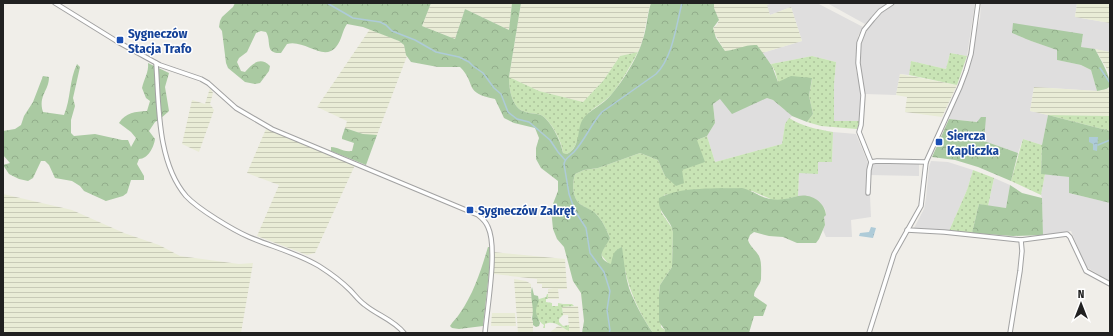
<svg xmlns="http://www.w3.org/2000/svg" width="1113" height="336" font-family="'Fira Sans Condensed',sans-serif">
	<defs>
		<pattern id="farmland-rules" width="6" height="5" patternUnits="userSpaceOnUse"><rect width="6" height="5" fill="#e9ecd6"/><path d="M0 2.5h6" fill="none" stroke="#c8cab7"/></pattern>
		<pattern id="grass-dots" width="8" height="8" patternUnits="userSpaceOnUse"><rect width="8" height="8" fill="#c8e4b5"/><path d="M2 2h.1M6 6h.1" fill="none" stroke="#acc39b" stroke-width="1.8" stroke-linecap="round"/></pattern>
		<pattern id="forest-crowns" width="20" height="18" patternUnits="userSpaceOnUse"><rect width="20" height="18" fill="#aacaa2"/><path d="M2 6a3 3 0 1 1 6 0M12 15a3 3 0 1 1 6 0" fill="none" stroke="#92ad8b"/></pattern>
		<pattern id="water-ripples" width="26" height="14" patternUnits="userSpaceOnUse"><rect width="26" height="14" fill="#aecbd8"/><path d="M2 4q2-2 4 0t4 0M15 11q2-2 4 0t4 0" fill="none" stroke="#95aeb9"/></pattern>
	</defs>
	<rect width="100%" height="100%" fill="#f0eee9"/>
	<g fill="#dfdede">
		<polygon points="772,3 817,3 863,27 858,36 856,70 861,88 860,121 834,121 834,84 836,62 812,56 771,64 766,58 762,53 802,41 791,7 770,15 766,5"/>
		<polygon points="827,3 888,3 881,8 865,24"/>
		<polygon points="897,3 975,3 967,56 950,53 946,69 911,61 909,75 900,74 896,95 865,94 860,68 861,45 865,32 881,13"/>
		<polygon points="981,3 1077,3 1075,17 1110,23 1110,52 1081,47 1083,34 1012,33 1031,41 1058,50 1057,60 1081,65 1091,70 1097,91 1034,87 1030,111 1048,115 1042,145 1023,139 1018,153 984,141 978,122 949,119 980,18"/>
		<polygon points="767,98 773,100 792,116 785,124 782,144 715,162 707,136 715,123 713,104 720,99 762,99"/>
		<polygon points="833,132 856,134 868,163 919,164 919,176 869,175 871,217 851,220 852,237 826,237 823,230 825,225 824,217 826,214 825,209 822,205 804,196 798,196 799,173 818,162 832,162"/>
		<polygon points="931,161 948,162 973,170 967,190 949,231 914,228 924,209 926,198 929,167"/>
		<polygon points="1045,174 1069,177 1069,193 1110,203 1110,281 1086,267 1071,231 1043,235 1042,198 1041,195"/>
		<polygon points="994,178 1010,185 1006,208 988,206"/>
	</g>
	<g fill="url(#farmland-rules)">
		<polygon points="431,3 512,3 509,30 465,9 455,39 422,26"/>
		<polygon points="521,3 651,3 648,13 643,39 638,52 620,56 603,81 583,102 539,91 509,77"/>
		<polygon points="714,3 772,3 767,5 770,15 791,7 802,41 762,53 757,45 751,45 736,50 725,51 714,33 713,28 717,25 719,20 714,8"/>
		<polygon points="1077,3 1110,3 1110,23 1075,17"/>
		<polygon points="370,29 399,41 404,45 407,56 377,135 372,136 363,134 345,128 347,121 317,107"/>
		<polygon points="1095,49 1110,52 1110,74"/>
		<polygon points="900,74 957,85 942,117 905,112 907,97 896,95"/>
		<polygon points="1034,87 1097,91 1108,89 1110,92 1110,116 1048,115 1030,111"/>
		<polygon points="210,88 213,93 210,104 214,110 199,152 182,144 192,100 205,104"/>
		<polygon points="266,129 355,165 315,253 307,255 257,236 279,185 247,173"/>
		<polygon points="3,194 72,210 124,233 159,245 180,256 239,264 253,263 241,333 3,333"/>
		<polygon points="493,252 565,259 567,289 558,289 559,299 548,299 548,289 553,288 542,288 542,284 537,284 537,279 494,274"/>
		<polygon points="514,279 526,281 531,284 531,296 533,300 533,315 531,317 533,322 533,333 518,333"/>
		<polygon points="578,306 580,333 549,333 558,326 569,330 568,315 563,315 562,307"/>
		<polygon points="492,313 515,313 516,326 491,326"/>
	</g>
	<g fill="url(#grass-dots)">
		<path d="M638 52C630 67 622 81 612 94 605 102 594 107 588 114 580 126 580 147 567 154L563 153C562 141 551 121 541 115 536 113 530 114 525 112 512 108 509 90 509 77L539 91 583 102 603 81 620 56Z"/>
		<polygon points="950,53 967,56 957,85 909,75 911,61 946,69"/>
		<polygon points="812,56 836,62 834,84 834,121 860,121 857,129 821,126 807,122 813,114 809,96 812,79 778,82 775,71 771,64"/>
		<polygon points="1048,115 1110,116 1110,131"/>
		<path d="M789 118C803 127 817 129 833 132L832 162H818V174L799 173 798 196 783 200H773L752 191 701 189 664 195 661 212 672 228 673 232 672 267 660 285 659 295 661 327 665 330 664 333H653C640 314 630 293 625 270L608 263 602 256V251L610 238C606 229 603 221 596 214 591 209 585 208 580 204 572 197 572 184 575 174L584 170 598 168 640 153 658 160 665 176 682 170 697 140 707 136 715 162 782 144 785 124Z"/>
		<polygon points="1023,139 1042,145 1041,173 1045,174 1041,195 1011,181"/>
		<polygon points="973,170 994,178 988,206 979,204 972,233 949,231 967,190"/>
		<path d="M547 294H548V299H546V302L552 303V306H558V303L563 304H572L574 306 562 307 563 315 559 319V322L563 326 569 325V331C560 327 555 320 545 324V328H543L544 325C538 322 534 312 536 306 537 303 538 302 539 299L546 297Z"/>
	</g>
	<g fill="url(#forest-crowns)">
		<path d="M235 3H431L422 26 455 39 465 9 509 30 512 3H521L509 77C509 90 512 108 525 112 530 114 536 113 541 115 551 121 561 141 563 153L567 154C582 146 576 129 583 119 588 111 604 104 611 95 623 81 638 57 643 39 647 27 647 15 651 3H714V8L719 20 713 28 716 38 725 51C736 50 746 44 757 45L772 66 778 82 791 76 812 78 809 96 813 114 807 122 792 116 773 100 767 98 732 114 720 99 713 104 715 123 707 136 697 140 705 162 682 170 684 183 676 186 665 176 658 160 640 153 598 168 584 170 575 174C572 184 572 197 580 204 585 208 592 209 596 214 603 221 606 229 610 238 606 248 593 257 611 264 613 255 613 251 622 247 624 261 625 275 629 288 634 302 644 320 653 333H582L584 321 581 293 573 281 564 247 557 239 553 229 551 209 558 191V181L541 168 536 159V148L539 138 535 128 514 123 504 118 495 99C463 93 477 84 460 67H438L411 62 406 55 404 45 399 41 363 27 347 24C342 31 342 40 336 47 323 62 305 39 287 44L281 53C264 54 272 41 266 32L261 31 256 33 247 52 239 58 237 62 241 71 245 72C252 64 260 56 270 66L269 71 260 83 255 84 245 82 228 68 226 63 222 31 219 27 220 21 222 17 233 7Z"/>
		<path d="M1013 23 1083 34 1081 47 1095 49C1099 57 1113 79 1109 87 1107 90 1100 90 1097 91L1091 70 1081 65 1057 60V50L1031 41 1012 33Z"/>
		<path d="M148 63 169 73 165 87 169 111 160 119 155 122 149 131 155 139C154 147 148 159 139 159L137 164 144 176V180H131L127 193 123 196 106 201 84 191 80 186 72 181 55 178 49 165 45 161H41L33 178 28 181 19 179 9 174 3 165 10 163 3 155V131L15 129 21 125 24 116 33 102 43 76 49 77C49 91 38 95 43 112L64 115C71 99 69 80 77 64L80 67 73 98 75 106 71 120V133L74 136 95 134 122 140H128L131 147 136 138 131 132 119 123C126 112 135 112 147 111L150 101 146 98 142 88C144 79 149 72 148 63Z"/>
		<polygon points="1048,115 1110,131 1110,203 1069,193 1069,177 1041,174 1042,145"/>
		<polygon points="981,117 986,117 984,141 1018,153 1011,181 978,167 955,160 932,157 949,119 977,122"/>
		<path d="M345 128 363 134 377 135 366 165 331 151V147C339 147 341 152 352 151L354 143 342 139V137Z"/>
		<polygon points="1010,185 1022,193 1042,198 1043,235 1013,236 972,233 979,204 1006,208"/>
		<path d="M742 188C752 190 761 198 771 199 781 201 789 198 798 196 811 193 825 202 826 215L824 217 825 225 819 239 816 243H797L783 237 769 236 754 232 750 235 748 240C750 247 756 250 759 256 762 262 761 272 761 279 760 286 754 289 754 296L767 305 763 316H754L749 333H664L665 330 659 322V295L660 285 672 267 673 232C671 219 657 213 659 198 681 186 717 189 742 188Z"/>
		<path d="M488 247H490L489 273 483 326 459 329 452 328 450 326C453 321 457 318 460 313 474 293 481 270 488 247Z"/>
		<path d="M532 287 534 295 538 296 539 301C534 312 536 312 540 323L539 326 536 327 533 325V322L532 318C535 309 529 295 532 287Z"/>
	</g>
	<g fill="url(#water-ripples)">
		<polygon points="1089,137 1098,137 1097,151 1093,150 1093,144 1089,142"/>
		<polygon points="871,227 876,228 873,238 859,236 860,233 869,232"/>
	</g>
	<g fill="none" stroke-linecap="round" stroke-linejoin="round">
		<g stroke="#aecbd8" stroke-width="1.5">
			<polyline points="327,3 353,18 380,22 386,25 392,31 415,40 436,52 459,57 469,62 473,66 483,73 494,88 501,94 508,112 517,119 529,122 550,140 558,152 565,160"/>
			<polyline points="1100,68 1110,83"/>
			<polyline points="1098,145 1110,140"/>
			<path d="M609 333 610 330 607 310 610 291 604 272 590 253 586 228 575 211 569 194 564 164C565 158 570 156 574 152 585 140 591 124 602 112L656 74C673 57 676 26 682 3"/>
		</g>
		<defs>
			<g id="minor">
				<path d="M55 3 118 42 160 65 201 79 208 83 236 108 272 129 478 215C482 218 486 222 488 227 498 248 487 308 485 333"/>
				<polyline points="892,3 880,11 873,19 864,30 859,43 858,63 863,95 861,125 859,132 871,162 877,161 926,162"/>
				<path d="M156 63C159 105 157 162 186 196 198 209 233 230 249 237 273 247 297 253 319 266 330 273 341 281 350 290 355 295 359 301 365 305 377 315 394 320 404 333"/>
				<polyline points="868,193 869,170 871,162"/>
				<polyline points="907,230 944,232 1021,240 1067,234 1070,237 1086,271 1110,284"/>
				<polyline points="869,333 894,254 921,206 926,162 960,87 966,71 971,54 978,3"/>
				<polyline points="1010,333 1020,271 1022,251 1021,240"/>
			</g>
		</defs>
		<use href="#minor" stroke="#a2a2a2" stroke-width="5.5"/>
		<use href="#minor" stroke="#fff" stroke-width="3.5"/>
	</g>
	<g fill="#1a4fb4" stroke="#fff" stroke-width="1.5">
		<rect x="116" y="36" width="8" height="8" rx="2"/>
		<rect x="935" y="138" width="8" height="8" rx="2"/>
		<rect x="466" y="206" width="8" height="8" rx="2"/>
	</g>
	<g text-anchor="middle" stroke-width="3" stroke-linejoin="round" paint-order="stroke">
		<g font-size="13" font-weight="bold" fill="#164399" stroke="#fff" text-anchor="start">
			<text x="128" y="38">Sygneczów<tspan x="128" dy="15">Stacja Trafo</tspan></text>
			<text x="947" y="140">Siercza<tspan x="947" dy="15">Kapliczka</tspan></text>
			<text x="478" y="215">Sygneczów Zakręt</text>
		</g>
	</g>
	<rect width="1113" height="336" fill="none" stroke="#212121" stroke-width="8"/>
	<g transform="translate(1081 304)" stroke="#ffffff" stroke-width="3" paint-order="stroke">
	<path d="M0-3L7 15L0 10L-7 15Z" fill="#212121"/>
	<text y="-6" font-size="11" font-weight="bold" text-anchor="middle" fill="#212121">N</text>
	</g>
</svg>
